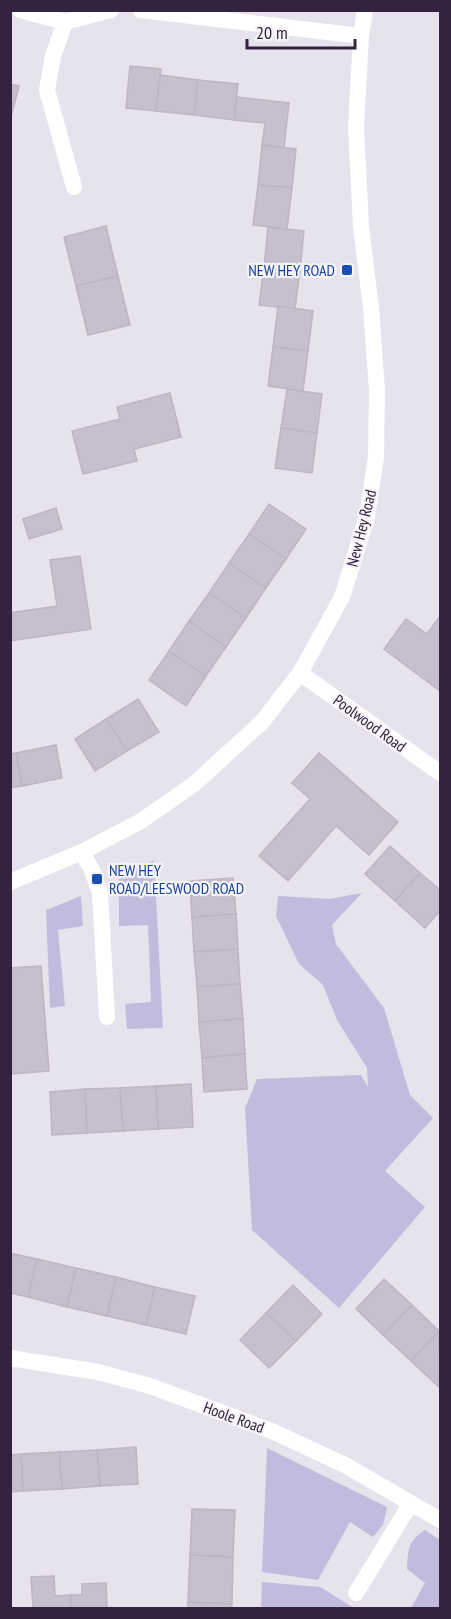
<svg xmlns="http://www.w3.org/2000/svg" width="451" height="1619" font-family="'PT Sans Narrow',sans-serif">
	<rect width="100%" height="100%" fill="#e7e3ed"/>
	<g fill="#c1bcdd">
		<polygon points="154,860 163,1028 127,1029 125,1004 151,1002 148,925 119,926 119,879"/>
		<polygon points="362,893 332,925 336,944 384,1008 410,1095 433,1118 385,1171 425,1207 339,1308 252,1230 245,1108 257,1079 361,1075 368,1087 367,1068 337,1020 323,985 299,964 276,916 278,896 329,899"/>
		<polygon points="81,896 83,926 58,930 65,1006 50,1008 46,910"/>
		<polygon points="267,1448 387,1507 383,1525 373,1537 350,1522 318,1580 262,1572"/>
		<path d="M425 1530 440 1540V1608H411L425 1583 407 1569C408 1550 408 1540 425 1530Z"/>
		<polygon points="262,1582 320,1587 354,1608 261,1608"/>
	</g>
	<g fill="#c6bfcd" stroke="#bdb5c6" stroke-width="1.5">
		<polygon points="130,66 161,69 156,111 126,108"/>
		<polygon points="160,75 198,80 194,115 156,111"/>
		<polygon points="198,80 238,84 234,120 194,115"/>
		<polygon points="10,84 19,86 10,121"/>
		<polygon points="237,97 289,103 284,148 262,145 265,123 234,120"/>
		<polygon points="262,145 296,149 292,188 258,185"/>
		<polygon points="258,185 292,188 287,229 253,225"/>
		<polygon points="106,226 118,276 76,286 64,237"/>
		<polygon points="268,227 304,231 300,270 264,267"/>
		<polygon points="264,267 300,270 295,309 259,305"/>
		<polygon points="118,276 130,325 88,335 76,286"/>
		<polygon points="278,306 313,311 308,351 273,347"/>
		<polygon points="273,347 308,351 303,391 268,386"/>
		<polygon points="287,389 322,394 317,433 281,428"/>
		<polygon points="170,393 181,437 134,449 137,461 83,474 72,431 120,419 117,407"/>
		<polygon points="281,428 317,433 312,473 275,468"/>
		<polygon points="269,504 306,529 286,559 249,534"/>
		<polygon points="56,508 62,529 29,539 23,519"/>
		<polygon points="249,534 286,559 266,588 229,563"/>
		<polygon points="80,556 91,629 10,641 10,613 57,606 50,560"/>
		<polygon points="229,563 266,588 246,618 209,593"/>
		<polygon points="209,593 246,618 226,647 189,621"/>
		<polygon points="440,616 440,691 384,649 406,619 427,634"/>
		<polygon points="189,621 226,647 206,676 169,651"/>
		<polygon points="169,651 206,676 186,706 149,680"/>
		<polygon points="138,699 159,732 127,751 106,719"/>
		<polygon points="106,719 127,751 95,771 75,739"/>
		<polygon points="56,745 62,778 22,786 16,753"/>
		<polygon points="16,753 22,786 10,788 10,754"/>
		<polygon points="319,753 398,822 369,855 336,826 288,881 259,856 310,799 292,783"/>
		<polygon points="390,846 420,873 395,901 365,874"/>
		<polygon points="420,873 440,890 440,911 425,928 395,901"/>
		<polygon points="233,878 236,914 192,917 190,881"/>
		<polygon points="236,914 238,949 194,952 192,917"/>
		<polygon points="238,949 240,984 197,987 194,952"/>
		<polygon points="41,966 49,1071 11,1074 10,968"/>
		<polygon points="240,984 243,1019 199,1022 197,987"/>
		<polygon points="243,1019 245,1054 202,1058 199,1022"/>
		<polygon points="245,1054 247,1089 204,1092 202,1058"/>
		<polygon points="191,1084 193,1127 158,1129 156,1086"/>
		<polygon points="156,1086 158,1129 123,1131 120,1088"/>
		<polygon points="120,1088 123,1131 87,1133 85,1089"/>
		<polygon points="85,1089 87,1133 52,1135 50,1092"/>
		<polygon points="10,1253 37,1259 28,1297 10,1293"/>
		<polygon points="37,1259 76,1268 67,1307 28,1297"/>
		<polygon points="76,1268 116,1277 107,1316 67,1307"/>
		<polygon points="116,1277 155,1287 146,1325 107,1316"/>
		<polygon points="384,1279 412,1305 383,1335 356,1309"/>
		<polygon points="293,1285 322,1314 296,1341 266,1313"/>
		<polygon points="155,1287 195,1296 186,1334 146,1325"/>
		<polygon points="412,1305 439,1331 411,1361 383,1335"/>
		<polygon points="266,1313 296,1341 269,1368 240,1340"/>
		<polygon points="439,1331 440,1385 439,1387 411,1361"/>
		<polygon points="136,1447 138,1484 100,1486 97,1450"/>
		<polygon points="97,1450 100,1486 62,1489 59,1452"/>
		<polygon points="59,1452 62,1489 23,1491 21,1454"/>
		<polygon points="21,1454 23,1491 10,1492 10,1455"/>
		<polygon points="192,1509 235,1510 233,1557 190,1555"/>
		<polygon points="190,1555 233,1557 232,1604 188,1602"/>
		<polygon points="54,1576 55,1596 71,1595 71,1608 33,1608 31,1577"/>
		<polygon points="106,1583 107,1608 71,1608 71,1595 82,1595 82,1584"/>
		<polygon points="188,1602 232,1604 231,1608 188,1608"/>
	</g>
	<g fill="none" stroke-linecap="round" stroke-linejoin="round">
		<g stroke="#fff" stroke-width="16">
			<polyline points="20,10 65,22 111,10"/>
			<polyline points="141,10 361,36"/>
			<polyline points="65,22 53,56 47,90 74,187"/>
			<polyline points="300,673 440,773"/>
			<polyline points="82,852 92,870 100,893 107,1017"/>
			<polyline points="10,882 82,852 141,821 194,784 262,722 300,673 342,597 367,517 376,457 377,391 371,308 361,226 356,128 361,36 365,10"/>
			<polyline points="10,1358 98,1372 150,1386 274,1432 345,1465 440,1520"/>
			<polyline points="356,1593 411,1503"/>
		</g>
	</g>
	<g fill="#1a4fb4" stroke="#f6f4f9" stroke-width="2">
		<rect x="341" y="264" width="12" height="12" rx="3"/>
		<rect x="91" y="873" width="12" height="12" rx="3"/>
	</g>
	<g text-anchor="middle" stroke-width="4.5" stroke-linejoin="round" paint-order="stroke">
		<g font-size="16" fill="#164399" stroke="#f6f4f9" text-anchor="end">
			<text x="335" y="276">NEW HEY ROAD</text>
			<text x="109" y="876" text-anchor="start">NEW HEY<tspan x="109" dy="18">ROAD/LEESWOOD ROAD</tspan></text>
		</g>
		<g font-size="16" fill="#33233e" stroke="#f6f4f9">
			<text transform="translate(361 528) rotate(-76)" y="6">New Hey Road</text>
			<text transform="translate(370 723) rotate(36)" y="6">Poolwood Road</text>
			<text transform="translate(234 1417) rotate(20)" y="6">Hoole Road</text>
		</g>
	</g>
	<rect width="451" height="1619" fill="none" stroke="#33233e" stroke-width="24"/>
	<path d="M247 39v9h108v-9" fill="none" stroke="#33233e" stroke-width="3"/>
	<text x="256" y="39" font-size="18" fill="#33233e" stroke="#f6f4f9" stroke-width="4.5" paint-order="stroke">20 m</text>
</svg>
